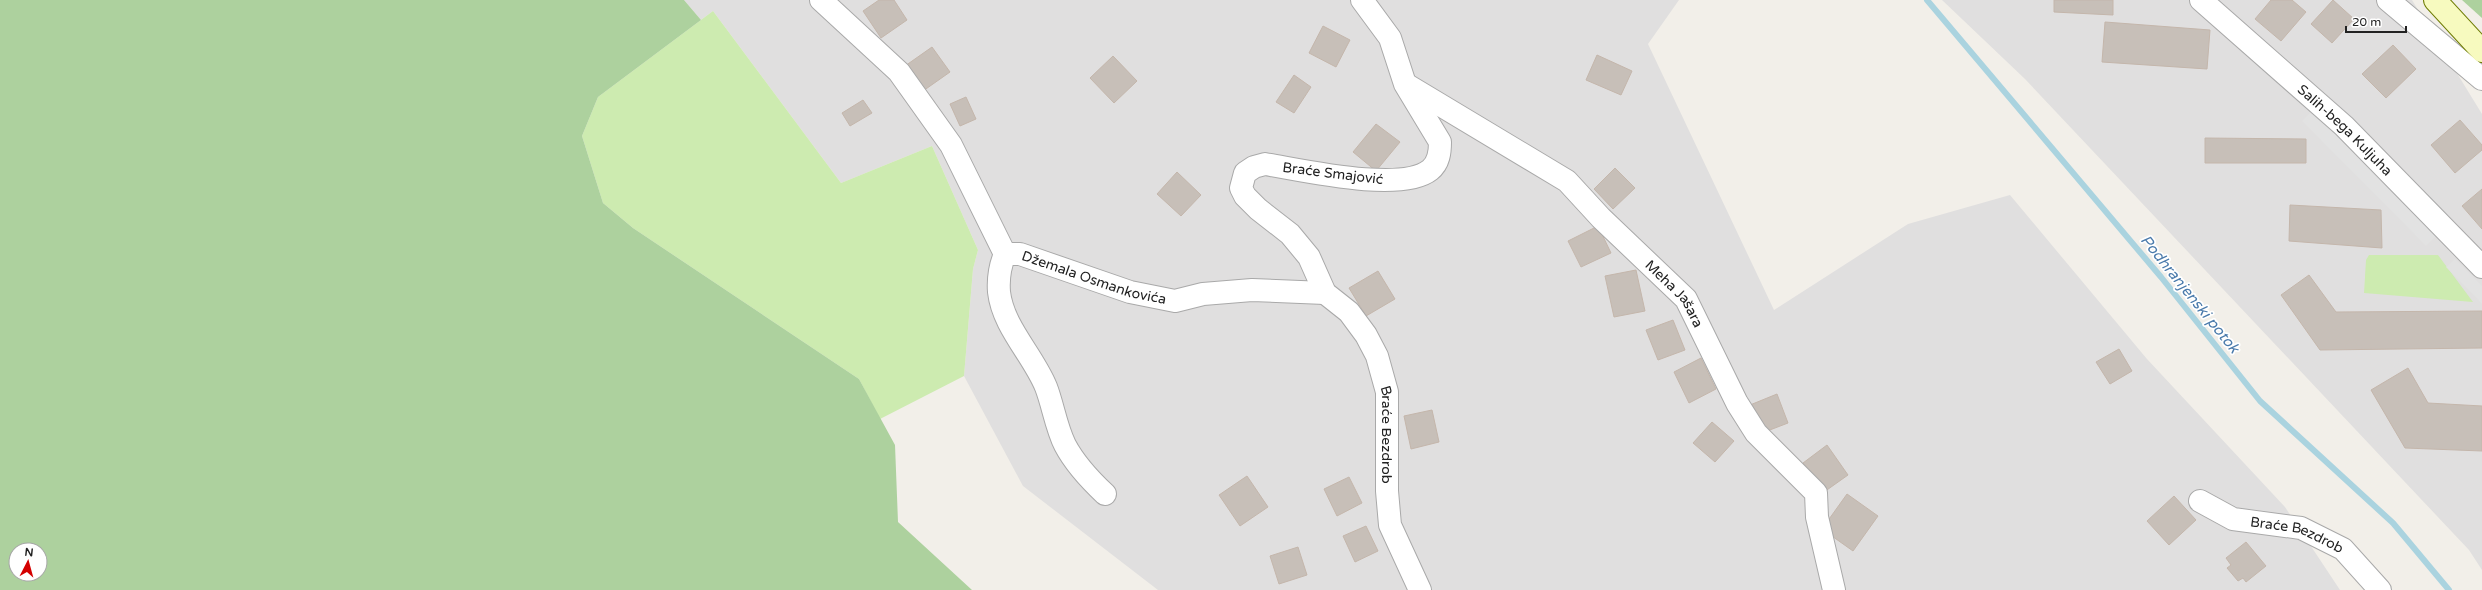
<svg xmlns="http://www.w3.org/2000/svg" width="2482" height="590" font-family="'Varela Round',sans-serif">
	<rect width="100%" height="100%" fill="#f2efe9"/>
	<g fill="#e0dfdf">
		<polygon points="684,0 1679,0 1648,44 1774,310 1908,224 2010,195 2147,359 2285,507 2340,590 1158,590 1023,486 964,376 973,269 978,250 932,146 841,183 713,11 701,20"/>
		<polygon points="1942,0 2412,0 2482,114 2482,570 2469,550 2025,79"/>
	</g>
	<g fill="#cdebb0">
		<polygon points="713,11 841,183 932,146 978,250 973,269 964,376 880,419 859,379 633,228 603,203 582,136 598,97"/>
		<polygon points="2369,255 2438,255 2473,302 2364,293 2366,260"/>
	</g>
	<g fill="#add19e" fill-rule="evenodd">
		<path d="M0 0H684L701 20 598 97 582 136 603 203 633 228 859 379 895 445 898 522 972 590H0ZM16 550H40V574H16Z"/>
		<polygon points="2462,0 2482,0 2482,18"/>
	</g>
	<g fill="#e2e2e2">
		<polygon points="2313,110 2437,235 2426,246 2302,121"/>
		<polygon points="2455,259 2482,286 2482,304 2446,267"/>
	</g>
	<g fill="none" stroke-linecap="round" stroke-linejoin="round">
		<polyline stroke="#aad3df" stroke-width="6" points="1927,0 2161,277 2260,401 2393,523 2449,590"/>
	</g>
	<g fill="#c7bfb8" stroke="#c4b6ab">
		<polygon points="879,0 894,0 907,20 881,38 863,11"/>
		<polygon points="2054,0 2113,0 2113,15 2054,12"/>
		<polygon points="2271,0 2292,0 2306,12 2281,41 2255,19"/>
		<polygon points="2333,0 2354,19 2332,43 2311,24"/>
		<polygon points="2105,22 2210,30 2207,69 2102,62"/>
		<polygon points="1323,26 1350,40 1336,67 1309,53"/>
		<polygon points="2393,45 2416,69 2386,98 2362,74"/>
		<polygon points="932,47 950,72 923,91 905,66"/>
		<polygon points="1597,55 1632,71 1621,95 1586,80"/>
		<polygon points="1113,56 1137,81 1114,103 1090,78"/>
		<polygon points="1294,75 1311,87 1294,113 1276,102"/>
		<polygon points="966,97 976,119 960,126 950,104"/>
		<polygon points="863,100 872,113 850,126 842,113"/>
		<polygon points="2460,120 2482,145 2482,150 2455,173 2431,145"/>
		<polygon points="1376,124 1400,142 1376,171 1353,152"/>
		<polygon points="2205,138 2306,139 2306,163 2205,163"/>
		<polygon points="1615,168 1635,188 1613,209 1594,189"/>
		<polygon points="1177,172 1201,195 1181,216 1157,194"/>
		<polygon points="2482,189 2482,229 2462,206"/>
		<polygon points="2290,205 2381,210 2382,248 2289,241"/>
		<polygon points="1598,226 1611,253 1581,267 1568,241"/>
		<polygon points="1636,270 1645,311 1614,317 1605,276"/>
		<polygon points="1378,271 1395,299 1366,316 1349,288"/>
		<polygon points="2309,275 2336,312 2482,311 2482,348 2320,350 2281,295"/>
		<polygon points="1673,320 1685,350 1658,360 1646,330"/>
		<polygon points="2119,349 2132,371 2110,384 2096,362"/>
		<polygon points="1701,358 1716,389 1689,403 1674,372"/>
		<polygon points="2408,368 2428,403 2482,406 2482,451 2405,448 2371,390"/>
		<polygon points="1777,394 1788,423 1762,433 1750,405"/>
		<polygon points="1432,410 1439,442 1411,449 1404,416"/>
		<polygon points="1712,422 1734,441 1715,462 1693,443"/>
		<polygon points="1827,445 1848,475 1824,492 1803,463"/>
		<polygon points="1247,476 1268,507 1240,526 1219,495"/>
		<polygon points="1349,477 1362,503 1337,516 1324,489"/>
		<polygon points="1847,494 1878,516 1853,551 1822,529"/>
		<polygon points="2174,496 2196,520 2169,545 2147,521"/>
		<polygon points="1366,526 1378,551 1355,562 1343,536"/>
		<polygon points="2246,542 2266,566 2246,582 2243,578 2238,581 2227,568 2231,565 2226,558"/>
		<polygon points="1298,547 1307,575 1279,584 1270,556"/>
	</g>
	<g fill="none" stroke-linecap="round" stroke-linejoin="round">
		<defs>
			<g id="minor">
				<polyline points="821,0 899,72 951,145 1005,254"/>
				<path id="s1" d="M1362 0 1390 38 1405 84 1440 142C1440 152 1439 163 1430 170 1401 193 1302 170 1265 164L1254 167 1245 173 1241 188 1245 196 1258 209 1290 234 1309 257 1325 293 1349 312 1366 335 1377 356 1387 392V491L1390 525 1420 590"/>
				<path id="s2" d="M2201 0 2344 126 2482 267"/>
				<polyline points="2388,0 2482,79"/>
				<path id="s3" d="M1407 85 1567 181 1601 218 1686 299 1737 403 1756 433 1816 493 1817 517 1834 590"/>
				<path id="s4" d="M1105 494C1089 479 1075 464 1065 445 1056 427 1053 405 1046 387 1033 355 1003 327 999 292 998 279 1000 266 1005 254H1020L1130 292 1175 301 1203 294 1252 290 1325 293"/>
				<path id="s5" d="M2200 501 2233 519 2301 528 2343 549 2380 590"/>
			</g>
			<polyline id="secondary" points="2435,0 2482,51"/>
		</defs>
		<use href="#minor" stroke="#a9a9a9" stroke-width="24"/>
		<use href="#secondary" stroke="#707d05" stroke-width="24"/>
		<use href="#minor" stroke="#fff" stroke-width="22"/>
		<use href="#secondary" stroke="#f7fabf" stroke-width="22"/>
	</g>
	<g text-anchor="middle" stroke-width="3.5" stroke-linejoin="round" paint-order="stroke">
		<g font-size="14" fill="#222" stroke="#fff">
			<text dy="5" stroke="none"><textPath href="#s2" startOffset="194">Salih-bega Kuljuha</textPath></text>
			<text transform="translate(1333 173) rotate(7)" y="5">Braće Smajović</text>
			<text dy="5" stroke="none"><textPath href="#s4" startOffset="363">Džemala Osmankovića</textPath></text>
			<text dy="5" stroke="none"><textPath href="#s3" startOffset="343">Meha Jašara</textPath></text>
			<text dy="5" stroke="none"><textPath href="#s1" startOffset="700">Braće Bezdrob</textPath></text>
			<text dy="5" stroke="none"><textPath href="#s5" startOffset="104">Braće Bezdrob</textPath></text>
		</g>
		<g font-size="15" font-style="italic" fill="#4a7aab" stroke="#fff">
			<text transform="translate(2190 294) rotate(51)" y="5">Podhranjenski potok</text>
		</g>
	</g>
	<g transform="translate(28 562) rotate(6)"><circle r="19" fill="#ffffff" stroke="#a7a7a7"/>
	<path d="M0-3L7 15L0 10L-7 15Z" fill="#d40000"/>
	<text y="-6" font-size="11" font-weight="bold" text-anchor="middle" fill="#222222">N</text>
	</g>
	<path d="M2346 26v6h60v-6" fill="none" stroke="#222222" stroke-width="2"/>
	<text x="2352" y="26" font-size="12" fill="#222222" stroke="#ffffff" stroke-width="3" paint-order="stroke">20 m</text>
</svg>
